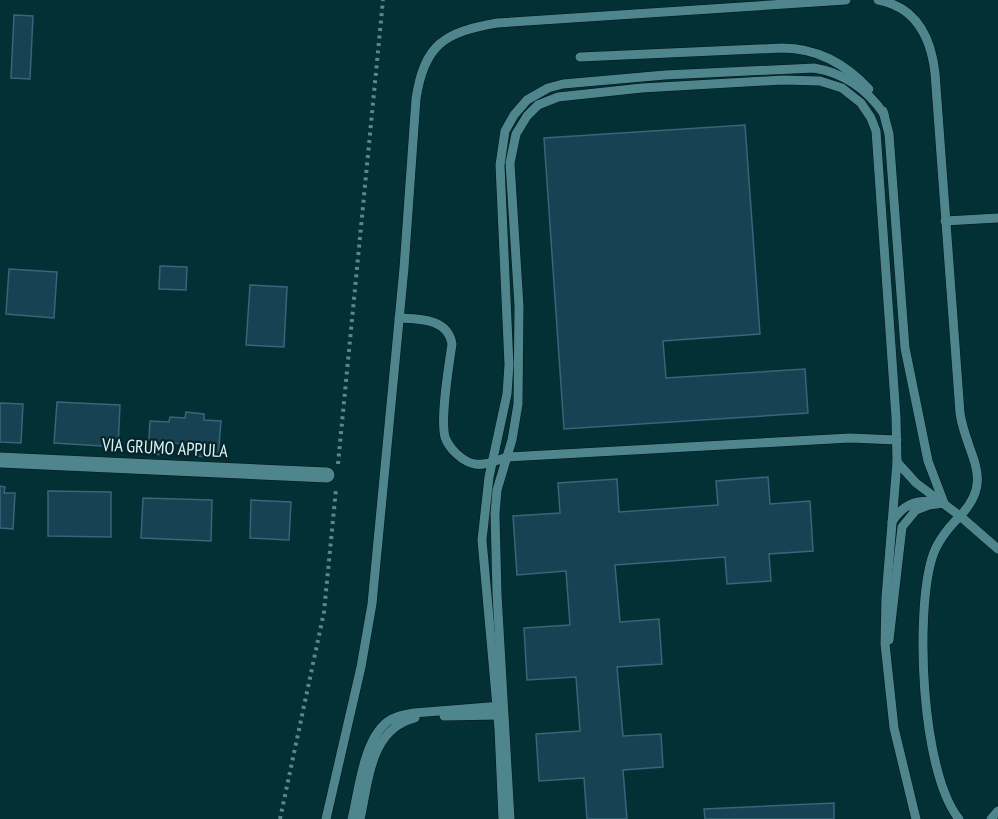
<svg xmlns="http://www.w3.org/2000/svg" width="998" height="819" font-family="'PT Sans Narrow',sans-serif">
	<rect width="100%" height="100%" fill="#033035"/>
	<g fill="#174253" stroke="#386578" stroke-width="1.5">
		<polygon points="14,15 33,16 30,79 11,78"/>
		<polygon points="745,125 760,334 663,341 666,378 805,369 808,413 564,429 544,138"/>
		<polygon points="160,266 187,267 186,290 159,289"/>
		<polygon points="9,269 57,272 54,318 6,314"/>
		<polygon points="250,285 287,287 284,347 246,345"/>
		<polygon points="57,402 120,405 118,447 54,443"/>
		<polygon points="0,403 23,404 21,443 0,442"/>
		<polygon points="186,412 204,414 204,420 221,421 218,458 197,456 198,445 173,443 172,455 148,454 150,421 169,422 170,417 185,418"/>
		<polygon points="768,477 770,504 810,501 813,551 769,554 771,581 727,584 725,557 615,565 620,622 659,619 662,664 617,667 623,736 661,734 663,767 623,770 627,819 587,819 584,778 539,781 536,734 580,731 576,677 527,680 524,628 570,625 566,571 517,575 513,516 560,513 558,483 617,479 619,512 718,505 716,481"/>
		<polygon points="0,486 5,487 4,493 15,493 13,529 0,528"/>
		<polygon points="48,491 111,492 111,537 48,536"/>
		<polygon points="143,498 212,500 211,541 141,538"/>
		<polygon points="251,500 291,502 289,540 250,538"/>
		<polygon points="834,803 834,819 705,819 704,809"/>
	</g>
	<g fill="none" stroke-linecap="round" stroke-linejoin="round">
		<defs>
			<g id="lane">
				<path d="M878 0C917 7 931 38 935 73L960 413C966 455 996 479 960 516L998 549"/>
				<path d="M580 57 782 48C818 48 845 64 869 89"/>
				<polyline points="883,111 889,134 905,348 928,461 944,503"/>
				<polyline points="945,221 998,218"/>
				<path d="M399 318C419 319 448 318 452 344 449 365 440 418 445 437 449 449 463 462 475 464 485 466 498 460 507 457L850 438 897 440"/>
				<path d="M897 462 916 483 960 516C948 528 937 541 932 558 915 614 921 772 959 819"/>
				<path d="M892 522C902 505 917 499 936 502"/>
				<polyline points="889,640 902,527 916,510 929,505 944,503"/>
				<polyline points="444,716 502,715"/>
				<path d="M326 819 361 667 372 604 404 268 416 99C424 44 445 32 497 23L846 0"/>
				<path d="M352 819C359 791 363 741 387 722 395 716 404 715 414 713L501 706"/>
				<path d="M360 819C369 780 370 729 415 718"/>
				<path d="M503 819 499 729 482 540 489 477 507 394 509 365 500 165 505 131 514 115 527 100 548 88 563 84 665 75 814 68C844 73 867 89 884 114"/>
				<polyline points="510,819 497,594 495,514 497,490 512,440 518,404 519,306 510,163 516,134 527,116 538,105 558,97 642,88 783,80 820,81 842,88 861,103 871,118 876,131 896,417 897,462 886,597 885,644 894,728 916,819"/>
				<polyline points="991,819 998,811"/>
			</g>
			<polyline id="street" points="0,460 327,475"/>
		</defs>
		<use href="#lane" stroke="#00161a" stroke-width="10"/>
		<use href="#street" stroke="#00161a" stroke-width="16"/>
		<g stroke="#61868a" stroke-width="4" stroke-dasharray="3 4.5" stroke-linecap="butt">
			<polyline points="338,464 383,0"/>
			<polyline points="280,819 324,612 336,489"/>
		</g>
		<use href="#lane" stroke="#4f858c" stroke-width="9"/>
		<use href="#street" stroke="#4f858c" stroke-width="15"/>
	</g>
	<g text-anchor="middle" stroke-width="4.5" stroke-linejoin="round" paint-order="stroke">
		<g font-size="18" fill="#daf5f9" stroke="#072428">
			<text transform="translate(165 448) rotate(3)" y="6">VIA GRUMO APPULA</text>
		</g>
	</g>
</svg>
